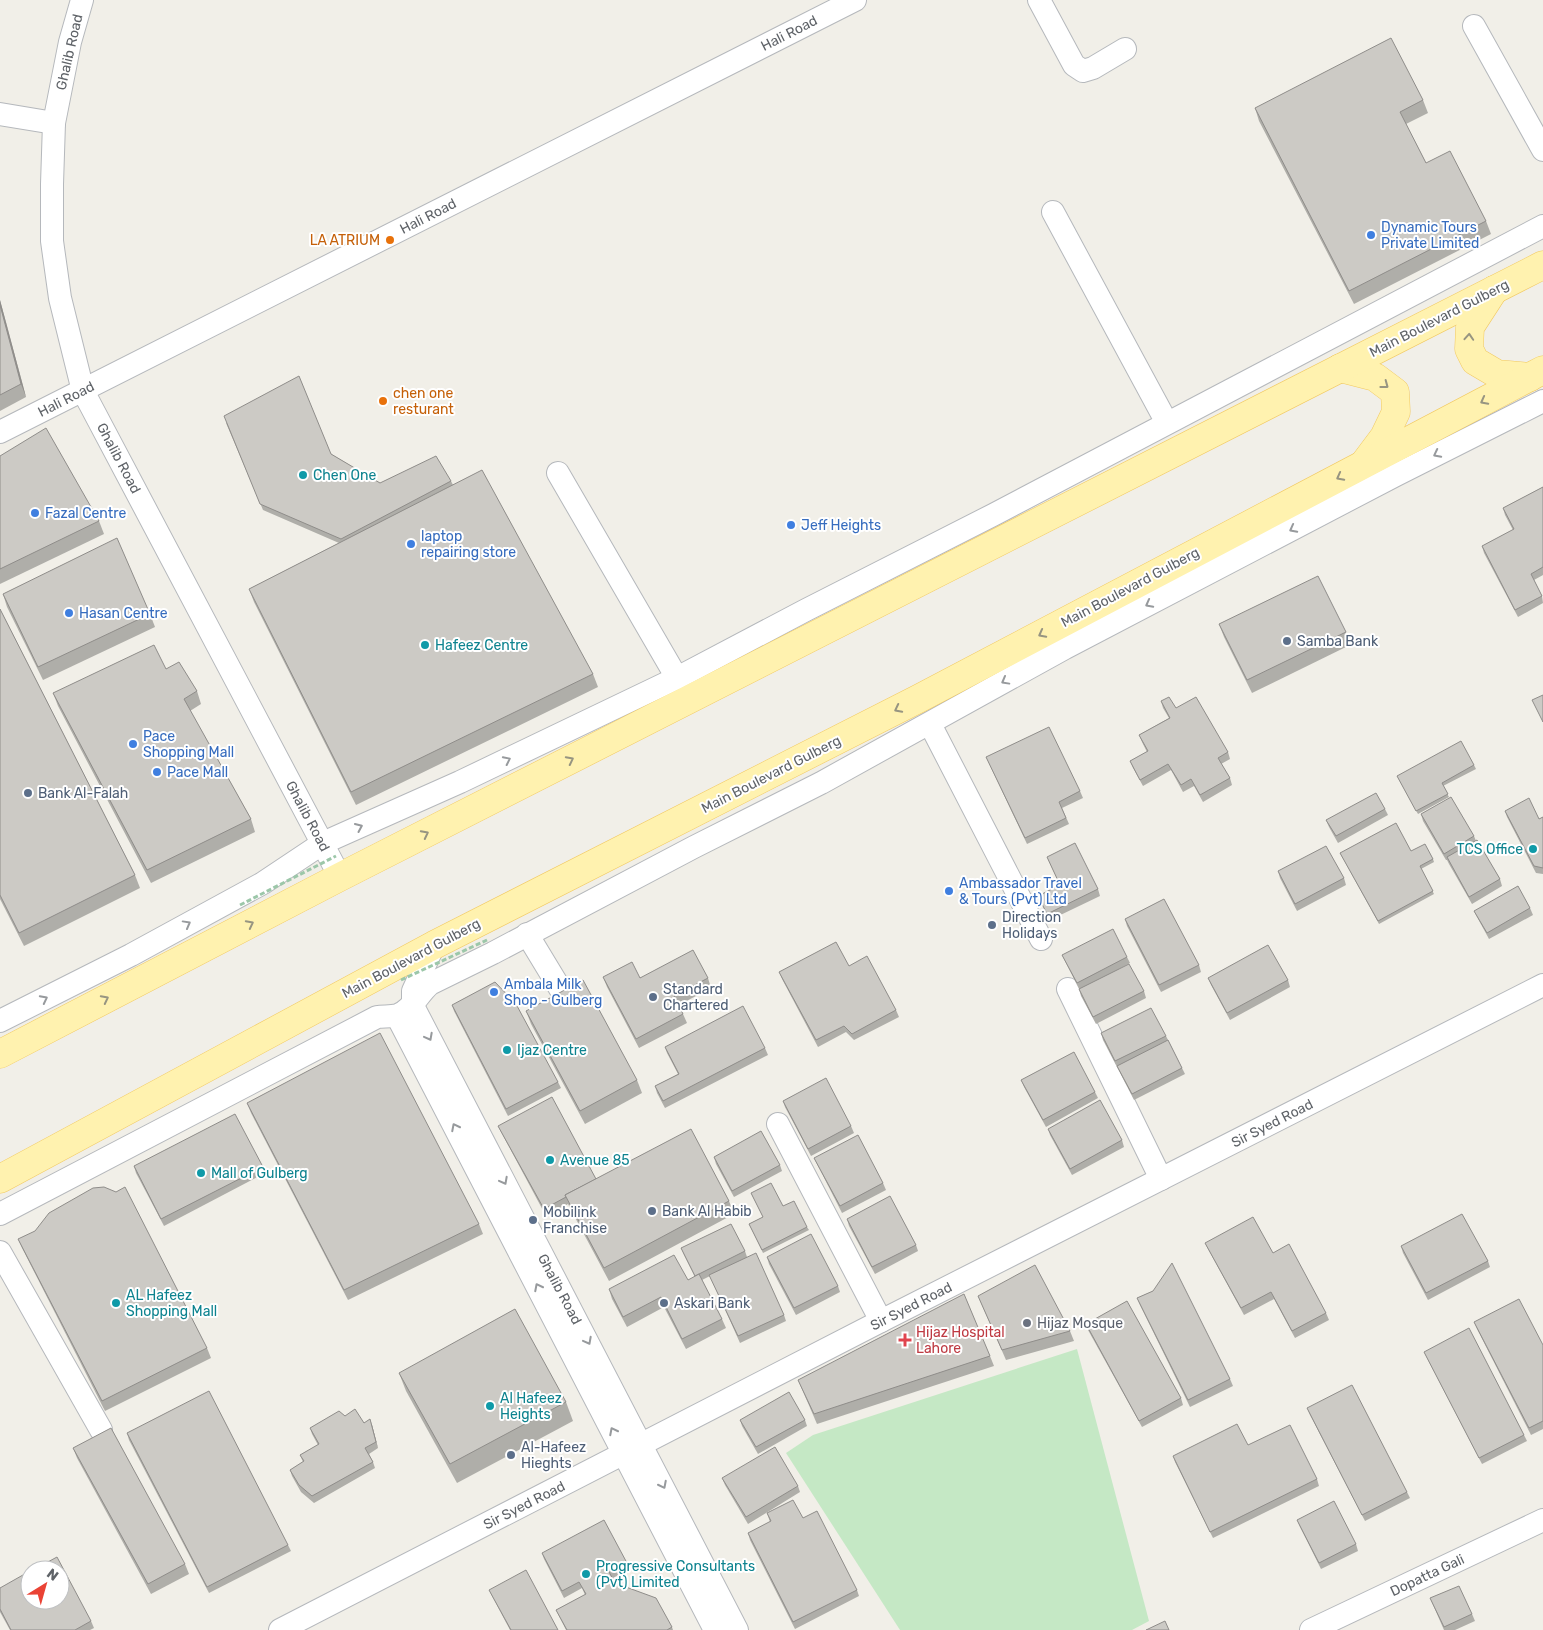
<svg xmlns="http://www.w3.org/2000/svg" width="1543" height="1630" font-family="Rubik,sans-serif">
	<rect width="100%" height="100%" fill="#f1efe8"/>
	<polygon fill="#c5e8c5" points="1077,1349 1149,1621 1132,1630 900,1630 786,1453 813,1435"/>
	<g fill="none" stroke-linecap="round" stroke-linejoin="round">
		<defs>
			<g id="minor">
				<polyline points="82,0 70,42 54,123 52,184 52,241 60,298 83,391 340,877"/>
				<polyline points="1039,0 1074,65 1083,71 1093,68 1125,49"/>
				<polyline points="1474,26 1543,150"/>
				<polyline points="0,114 54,123"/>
				<polyline points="1053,212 1167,423"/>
				<polyline points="0,432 855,0"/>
				<polyline points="558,473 677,678"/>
				<polyline points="930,724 1041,939"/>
				<polyline points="527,934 567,1000"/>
				<polyline points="434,945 413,991 413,1006 737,1630"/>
				<polyline points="1068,989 1161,1179"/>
				<polyline points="397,1016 715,1630"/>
				<polyline points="0,1021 131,955 263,883 323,843 460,782 677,678 806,610 993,515 1543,226"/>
				<polyline points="778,1124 881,1321"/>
				<path d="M0 1214 377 1017C383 1016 392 1017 398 1015 413 1009 418 994 430 984L493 953 694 847 821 783 1065 648 1396 475 1543 401"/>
				<polyline points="0,1252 101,1430"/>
				<polyline points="280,1630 881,1321 1543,985"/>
				<polyline points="1311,1630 1543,1520"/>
			</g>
			<g id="major">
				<polyline points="1494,290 1470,327 1469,349 1475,361 1497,374 1530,377"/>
				<polyline points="1340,368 1375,377 1395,392 1396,412 1384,437 1366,461"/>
				<polyline points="0,1054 340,877 1543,265"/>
				<polyline points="0,1179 434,945 918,699 1543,370"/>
			</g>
		</defs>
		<use href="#minor" stroke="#b5b8bc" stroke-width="24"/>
		<use href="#major" stroke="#f2c960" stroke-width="29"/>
		<use href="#minor" stroke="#fff" stroke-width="22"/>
		<use href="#major" stroke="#fff2af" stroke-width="28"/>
		<g stroke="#9cc7a9" stroke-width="3" stroke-dasharray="5 2.5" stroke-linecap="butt">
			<polyline points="240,905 336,856"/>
			<polyline points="401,980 487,940"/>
		</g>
	</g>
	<g fill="#afaea9">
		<polygon points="1423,100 1428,113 1406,124 1426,163 1486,221 1491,234 1354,304 1259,121 1255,108"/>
		<polygon points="0,300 26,397 0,411"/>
		<polygon points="226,423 331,454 380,483 451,481 453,485 593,674 598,687 356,805 254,602 249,589 339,543 263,510"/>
		<polygon points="0,456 99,521 104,534 0,584"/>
		<polygon points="1543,487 1543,575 1534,580 1542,596 1543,603 1518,617 1484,553 1482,546 1513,530 1505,515 1503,508"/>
		<polygon points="3,594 150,614 155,627 43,680 7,607"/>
		<polygon points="0,609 135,875 140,888 24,946 0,899"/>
		<polygon points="1219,624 1346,632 1350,645 1252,693 1224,637"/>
		<polygon points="166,669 197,691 201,704 190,711 251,819 255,832 151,883 58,706 53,693"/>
		<polygon points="1161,701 1176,708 1228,752 1230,759 1221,764 1230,778 1232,785 1203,802 1194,786 1183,792 1171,770 1143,786 1133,768 1130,761 1147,752 1142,742 1139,735 1169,718 1163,708"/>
		<polygon points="986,757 1080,791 1083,798 1062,808 1069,824 1027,844"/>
		<polygon points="1474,765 1476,769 1443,786 1449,797 1418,814 1397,776"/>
		<polygon points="1385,809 1388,815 1338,843 1329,827 1326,820"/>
		<polygon points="1505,811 1539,819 1543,817 1543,874 1536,873 1507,817"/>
		<polygon points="1421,814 1474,836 1476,841 1500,879 1502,886 1472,904 1449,864 1447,860 1446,860 1423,821"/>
		<polygon points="1411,851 1433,859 1434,862 1421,869 1434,894 1379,924 1340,853"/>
		<polygon points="1047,857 1098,889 1100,896 1050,920 1038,896 1060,885"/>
		<polygon points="1278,871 1344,878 1346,885 1297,911 1280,878"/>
		<polygon points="1530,908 1533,915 1489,939 1477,917 1474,911"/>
		<polygon points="1125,919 1199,965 1201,972 1161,992 1127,926"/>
		<polygon points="1062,955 1127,957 1130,963 1119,969 1144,991 1146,998 1096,1024 1081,996 1079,989"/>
		<polygon points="849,966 896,1010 899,1017 854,1040 846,1032 818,1047 782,979 779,972"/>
		<polygon points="603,977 708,978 711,988 679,1005 687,1023 639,1048 607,987"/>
		<polygon points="1208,978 1288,980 1290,987 1230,1020 1211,985"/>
		<polygon points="452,1005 558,1082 561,1088 508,1116 454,1011"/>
		<polygon points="526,1011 637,1080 642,1093 585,1124 531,1024"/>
		<polygon points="1101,1033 1166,1036 1185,1074 1134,1100 1103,1040"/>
		<polygon points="665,1047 765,1048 768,1055 665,1108 657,1093 655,1086 678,1074 667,1053"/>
		<polygon points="1021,1080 1095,1092 1098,1098 1046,1127 1024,1087"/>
		<polygon points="783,1101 851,1126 854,1133 811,1156 785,1107"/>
		<polygon points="247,1103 479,1224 483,1234 348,1300 251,1113"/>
		<polygon points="498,1126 596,1179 729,1201 734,1214 609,1281 570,1208 568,1204 546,1216 501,1132"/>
		<polygon points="1048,1129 1122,1140 1124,1147 1072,1175 1050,1135"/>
		<polygon points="714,1157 780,1165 782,1171 734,1197 716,1164"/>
		<polygon points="814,1158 883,1183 886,1190 842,1213 817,1164"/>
		<polygon points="134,1166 263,1167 265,1173 164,1226 136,1173"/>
		<polygon points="751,1193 783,1206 807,1227 809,1230 763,1253 749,1224 763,1217"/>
		<polygon points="847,1219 916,1245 918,1251 875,1274 849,1226"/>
		<polygon points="18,1239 207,1348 211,1358 105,1411 22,1248"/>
		<polygon points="1205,1243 1273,1253 1326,1313 1329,1320 1295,1338 1274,1299 1244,1315 1208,1249"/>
		<polygon points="1401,1246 1488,1261 1490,1267 1428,1300 1403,1253"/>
		<polygon points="681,1248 745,1251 747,1257 784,1315 786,1321 740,1343 710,1276 702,1280 722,1319 726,1328 686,1349 664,1307 627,1327 612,1299 609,1289 688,1280 695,1277 684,1255"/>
		<polygon points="767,1257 838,1286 840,1292 796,1315 769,1264"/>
		<polygon points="1153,1291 1230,1379 1233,1386 1190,1407 1140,1305 1137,1298"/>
		<polygon points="978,1296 1070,1331 1074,1341 1006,1360"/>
		<polygon points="1474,1322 1543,1345 1543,1429 1531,1435 1477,1329"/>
		<polygon points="1086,1324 1181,1398 1183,1405 1142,1427 1088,1330"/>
		<polygon points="1424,1352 1524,1435 1527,1441 1482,1464 1427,1358"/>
		<polygon points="990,1356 994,1366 817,1424 798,1380"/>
		<polygon points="399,1373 566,1402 573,1421 457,1483 406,1391"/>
		<polygon points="1307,1408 1407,1492 1410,1498 1365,1521 1310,1415"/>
		<polygon points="345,1416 372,1425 378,1448 369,1454 373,1462 375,1468 314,1503 301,1492 292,1476 290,1470 303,1462 300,1455 318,1445 312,1434 310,1428"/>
		<polygon points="740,1420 805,1420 807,1426 758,1454 742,1426"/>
		<polygon points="127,1433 288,1545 291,1551 209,1593 129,1440"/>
		<polygon points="73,1448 185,1564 189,1574 151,1594 77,1458"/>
		<polygon points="1173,1456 1317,1479 1319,1486 1213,1538 1175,1462"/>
		<polygon points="722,1478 798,1486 800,1492 748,1524 725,1485"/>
		<polygon points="767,1513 803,1518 857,1590 859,1596 795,1629 750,1540 748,1533 770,1522"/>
		<polygon points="1297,1520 1356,1544 1358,1551 1321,1569 1300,1527"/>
		<polygon points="542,1553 627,1563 629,1569 613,1578 615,1583 672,1627 673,1630 566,1630 556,1610 585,1595 582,1588 564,1598 544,1559"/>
		<polygon points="0,1588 91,1621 94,1628 90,1630 10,1630 0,1612"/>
		<polygon points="489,1590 558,1630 510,1630 492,1596"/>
		<polygon points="1430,1598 1472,1614 1475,1621 1455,1630 1444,1630"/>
	</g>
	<g fill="#8f8d8a">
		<polygon points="0,300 26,397 21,384 0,305"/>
		<polygon points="370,1419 372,1425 378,1448 376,1442"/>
	</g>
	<g fill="#cccac5" stroke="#8f8d8a">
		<polygon points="1391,38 1423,100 1400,112 1426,163 1450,151 1486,221 1349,291 1255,108"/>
		<polygon points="0,305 21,384 0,395"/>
		<polygon points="299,376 331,454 380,483 436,456 451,481 341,539 260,504 224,416"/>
		<polygon points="46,428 99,521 0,569 0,456"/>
		<polygon points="482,470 593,674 351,792 249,589"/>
		<polygon points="1543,487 1543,567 1531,574 1542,596 1515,610 1482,546 1514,529 1503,508"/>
		<polygon points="117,538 150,614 38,667 3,594"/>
		<polygon points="1318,576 1346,632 1247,680 1219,624"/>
		<polygon points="0,609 135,875 19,933 0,895"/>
		<polygon points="154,645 166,669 179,662 197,691 184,699 251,819 147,870 53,693"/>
		<polygon points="1543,695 1543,722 1532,700"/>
		<polygon points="1169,697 1176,708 1196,697 1228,752 1218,758 1230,778 1200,795 1191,779 1181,785 1168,764 1140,780 1130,761 1148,751 1139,735 1170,718 1161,701"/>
		<polygon points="1049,727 1080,791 1059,802 1066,818 1025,838 986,757"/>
		<polygon points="1461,741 1474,765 1442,783 1448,794 1416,811 1397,776"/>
		<polygon points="1376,793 1385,809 1336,836 1326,820"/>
		<polygon points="1451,797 1474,836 1444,854 1421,814"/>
		<polygon points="1529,798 1539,819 1543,817 1543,868 1534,866 1505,811"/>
		<polygon points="1396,823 1411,851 1425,844 1433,859 1420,866 1433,891 1378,921 1340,853"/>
		<polygon points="1477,840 1500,879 1469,897 1447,857"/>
		<polygon points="1075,843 1098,889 1047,914 1038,896 1060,885 1047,857"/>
		<polygon points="1326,846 1344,878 1295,904 1278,871"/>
		<polygon points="1518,886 1530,908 1487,933 1474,911"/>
		<polygon points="1164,899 1199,965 1159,985 1125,919"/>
		<polygon points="1113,929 1127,957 1077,983 1062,955"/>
		<polygon points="836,942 849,966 867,956 896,1010 852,1034 844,1026 816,1040 779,972"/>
		<polygon points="1268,945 1288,980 1227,1013 1208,978"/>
		<polygon points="693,950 708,978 674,996 683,1014 636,1039 603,977 632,962 640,978"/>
		<polygon points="1129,964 1144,991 1093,1017 1079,989"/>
		<polygon points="583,980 637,1080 580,1111 526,1011"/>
		<polygon points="495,982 516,1004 558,1082 506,1109 452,1005"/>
		<polygon points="743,1006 765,1048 663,1101 655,1086 679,1074 665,1047"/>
		<polygon points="1151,1008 1166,1036 1115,1061 1101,1033"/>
		<polygon points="380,1033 479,1224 344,1290 247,1103"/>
		<polygon points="1168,1040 1182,1068 1132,1094 1117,1066"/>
		<polygon points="1074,1052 1095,1092 1043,1120 1021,1080"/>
		<polygon points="826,1078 851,1126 808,1149 783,1101"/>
		<polygon points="552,1097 596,1179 565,1195 566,1197 544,1209 498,1126"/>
		<polygon points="1100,1100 1122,1140 1070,1169 1048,1129"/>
		<polygon points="235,1114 263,1167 161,1219 134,1166"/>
		<polygon points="691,1129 729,1201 604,1268 565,1195"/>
		<polygon points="761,1131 780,1165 732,1191 714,1157"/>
		<polygon points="858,1135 883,1183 840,1206 814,1158"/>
		<polygon points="771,1183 783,1206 794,1201 807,1227 762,1250 749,1224 763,1217 751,1193"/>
		<polygon points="104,1187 116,1192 125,1187 207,1348 102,1401 18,1239 35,1231 49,1213 93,1188"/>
		<polygon points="890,1196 916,1245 872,1267 847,1219"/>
		<polygon points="1462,1214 1488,1261 1426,1293 1401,1246"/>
		<polygon points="1253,1217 1273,1253 1289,1244 1326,1313 1292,1331 1271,1292 1241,1308 1205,1243"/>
		<polygon points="731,1224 745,1251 695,1276 681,1248"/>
		<polygon points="811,1234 838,1286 794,1308 767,1257"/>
		<polygon points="756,1253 784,1315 738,1336 709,1275"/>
		<polygon points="674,1255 688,1280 699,1274 722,1319 682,1339 661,1297 623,1317 609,1289"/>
		<polygon points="1172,1263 1230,1379 1188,1400 1137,1298 1153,1291"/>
		<polygon points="1035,1265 1070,1331 1002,1350 978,1296"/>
		<polygon points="964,1294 990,1356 814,1414 798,1380"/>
		<polygon points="1519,1299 1543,1345 1543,1421 1529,1428 1474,1322"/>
		<polygon points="1127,1301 1181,1398 1139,1421 1086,1324"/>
		<polygon points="515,1309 566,1402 450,1464 399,1373"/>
		<polygon points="1469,1328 1524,1435 1479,1458 1424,1352"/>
		<polygon points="1352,1385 1407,1492 1362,1515 1307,1408"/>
		<polygon points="209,1391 288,1545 207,1587 127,1433"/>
		<polygon points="789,1392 805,1420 756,1447 740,1420"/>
		<polygon points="355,1409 364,1423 370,1419 376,1442 365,1448 373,1462 312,1496 299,1485 290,1470 304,1461 300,1455 319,1444 310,1428 339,1411 345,1416"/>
		<polygon points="1237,1424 1248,1445 1290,1425 1317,1479 1210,1532 1173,1456"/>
		<polygon points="111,1428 185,1564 148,1584 73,1448"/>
		<polygon points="775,1447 798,1486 746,1517 722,1478"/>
		<polygon points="793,1500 803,1518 817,1511 857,1590 793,1622 748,1533 771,1521 767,1513"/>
		<polygon points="1334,1501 1356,1544 1319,1563 1297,1520"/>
		<polygon points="604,1520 627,1563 609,1572 615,1583 656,1598 672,1627 667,1630 567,1630 556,1610 586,1594 579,1582 562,1591 542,1553"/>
		<polygon points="57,1557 91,1621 75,1630 11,1630 0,1609 0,1588 30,1571 30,1600 60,1600 60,1570 33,1570"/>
		<polygon points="526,1570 558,1630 511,1630 489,1590"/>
		<polygon points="1459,1586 1472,1614 1444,1627 1430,1598"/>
		<polygon points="1165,1621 1169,1630 1146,1630"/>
	</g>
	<defs><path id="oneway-chevron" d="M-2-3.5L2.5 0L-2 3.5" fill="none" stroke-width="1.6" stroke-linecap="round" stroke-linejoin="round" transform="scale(1.25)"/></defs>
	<g stroke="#979581">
		<use href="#oneway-chevron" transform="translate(1469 337) rotate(-86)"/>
		<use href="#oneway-chevron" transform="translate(1385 385) rotate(37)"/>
		<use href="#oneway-chevron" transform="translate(1484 401) rotate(152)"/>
		<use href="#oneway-chevron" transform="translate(1340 477) rotate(152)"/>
		<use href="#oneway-chevron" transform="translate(1042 634) rotate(152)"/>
		<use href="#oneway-chevron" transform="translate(898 709) rotate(153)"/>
		<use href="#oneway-chevron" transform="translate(570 760) rotate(-27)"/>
		<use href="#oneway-chevron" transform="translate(425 834) rotate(-27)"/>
		<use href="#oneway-chevron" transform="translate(250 924) rotate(-27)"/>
		<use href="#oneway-chevron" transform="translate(105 999) rotate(-27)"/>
	</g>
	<g stroke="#979a9d">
		<use href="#oneway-chevron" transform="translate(1437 454) rotate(153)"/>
		<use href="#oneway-chevron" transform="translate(1293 529) rotate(152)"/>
		<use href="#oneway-chevron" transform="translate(1149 604) rotate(152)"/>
		<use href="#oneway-chevron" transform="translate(1005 681) rotate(151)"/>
		<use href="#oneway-chevron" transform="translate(507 760) rotate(-26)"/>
		<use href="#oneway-chevron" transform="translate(359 827) rotate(-24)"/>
		<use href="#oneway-chevron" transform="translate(187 924) rotate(-29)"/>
		<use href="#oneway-chevron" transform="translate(44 999) rotate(-27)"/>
		<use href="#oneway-chevron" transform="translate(429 1037) rotate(62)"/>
		<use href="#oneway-chevron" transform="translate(455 1127) rotate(-117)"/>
		<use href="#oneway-chevron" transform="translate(504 1181) rotate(62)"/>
		<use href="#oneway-chevron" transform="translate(538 1287) rotate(-117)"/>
		<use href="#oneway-chevron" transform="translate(588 1341) rotate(62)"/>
		<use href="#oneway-chevron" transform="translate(613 1431) rotate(-117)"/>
		<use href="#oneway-chevron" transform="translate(663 1485) rotate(63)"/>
	</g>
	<g fill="#3f7fe0" stroke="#fff" stroke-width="2">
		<circle cx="1371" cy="235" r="5"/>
		<circle cx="35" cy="513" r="5"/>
		<circle cx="791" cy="525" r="5"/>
		<circle cx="411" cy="544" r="5"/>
		<circle cx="69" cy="613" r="5"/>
		<circle cx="133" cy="744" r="5"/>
		<circle cx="157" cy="772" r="5"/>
		<circle cx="949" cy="891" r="5"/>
		<circle cx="494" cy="992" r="5"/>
	</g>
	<g fill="#e8710a" stroke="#fff" stroke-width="2">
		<circle cx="390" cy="240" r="5"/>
		<circle cx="383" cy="401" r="5"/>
	</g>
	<g fill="#0f9aa8" stroke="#fff" stroke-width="2">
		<circle cx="303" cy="475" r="5"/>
		<circle cx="425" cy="645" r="5"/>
		<circle cx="1533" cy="849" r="5"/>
		<circle cx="507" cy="1050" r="5"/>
		<circle cx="550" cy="1160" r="5"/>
		<circle cx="201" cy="1173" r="5"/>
		<circle cx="116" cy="1303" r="5"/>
		<circle cx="490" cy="1406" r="5"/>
		<circle cx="586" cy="1574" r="5"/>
	</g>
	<g fill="#5c6f8a" stroke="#fff" stroke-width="2">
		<circle cx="1287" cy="641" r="5"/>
		<circle cx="28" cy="793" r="5"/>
		<circle cx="992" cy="925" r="5"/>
		<circle cx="653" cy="997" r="5"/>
		<circle cx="652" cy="1211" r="5"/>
		<circle cx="533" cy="1220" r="5"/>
		<circle cx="664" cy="1303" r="5"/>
		<circle cx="511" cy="1455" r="5"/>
	</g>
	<circle fill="#6b7280" stroke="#fff" stroke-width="2" cx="1027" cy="1323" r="5"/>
	<path fill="#e0444e" stroke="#fff" stroke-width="2" d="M902.5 1332.5h5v5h5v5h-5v5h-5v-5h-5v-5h5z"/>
	<g text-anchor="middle" stroke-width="4" stroke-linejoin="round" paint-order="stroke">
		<g font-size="14" fill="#5f6368" stroke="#fff">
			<text transform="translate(789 33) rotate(-27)" y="5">Hali Road</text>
			<text transform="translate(69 52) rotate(-77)" y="5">Ghalib Road</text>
			<text transform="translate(428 216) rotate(-27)" y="5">Hali Road</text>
			<text transform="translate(1439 318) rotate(-27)" y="5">Main Boulevard Gulberg</text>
			<text transform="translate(66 399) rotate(-27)" y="5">Hali Road</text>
			<text transform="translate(119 458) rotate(62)" y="5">Ghalib Road</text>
			<text transform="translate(1130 587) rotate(-28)" y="5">Main Boulevard Gulberg</text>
			<text transform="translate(771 774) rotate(-27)" y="5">Main Boulevard Gulberg</text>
			<text transform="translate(308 816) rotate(62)" y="5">Ghalib Road</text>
			<text transform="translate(411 958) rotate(-28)" y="5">Main Boulevard Gulberg</text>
			<text transform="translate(1272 1123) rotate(-27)" y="5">Sir Syed Road</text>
			<text transform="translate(560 1289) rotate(62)" y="5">Ghalib Road</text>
			<text transform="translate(911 1306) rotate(-27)" y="5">Sir Syed Road</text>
			<text transform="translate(524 1505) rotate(-27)" y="5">Sir Syed Road</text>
			<text transform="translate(1427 1575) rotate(-25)" y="5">Dopatta Gali</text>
		</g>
		<g font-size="14" fill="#366cbe" stroke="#fff" text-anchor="start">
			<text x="1381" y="232">Dynamic Tours<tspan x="1381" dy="16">Private Limited</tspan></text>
			<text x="45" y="518">Fazal Centre</text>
			<text x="801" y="530">Jeff Heights</text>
			<text x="421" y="541">laptop<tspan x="421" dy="16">repairing store</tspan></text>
			<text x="79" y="618">Hasan Centre</text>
			<text x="143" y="741">Pace<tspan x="143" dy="16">Shopping Mall</tspan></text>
			<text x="167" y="777">Pace Mall</text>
			<text x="959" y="888">Ambassador Travel<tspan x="959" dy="16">&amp; Tours (Pvt) Ltd</tspan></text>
			<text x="504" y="989">Ambala Milk<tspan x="504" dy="16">Shop - Gulberg</tspan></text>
		</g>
		<g font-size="14" fill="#c56008" stroke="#fff" text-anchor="end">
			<text x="380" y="245">LA ATRIUM</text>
			<text x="393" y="398" text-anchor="start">chen one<tspan x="393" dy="16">resturant</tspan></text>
		</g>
		<g font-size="14" fill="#0d838f" stroke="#fff" text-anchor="start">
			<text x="313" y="480">Chen One</text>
			<text x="435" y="650">Hafeez Centre</text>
			<text x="1523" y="854" text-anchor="end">TCS Office</text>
			<text x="517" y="1055">Ijaz Centre</text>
			<text x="560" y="1165">Avenue 85</text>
			<text x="211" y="1178">Mall of Gulberg</text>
			<text x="126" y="1300">AL Hafeez<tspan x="126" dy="16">Shopping Mall</tspan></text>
			<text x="500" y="1403">Al Hafeez<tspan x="500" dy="16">Heights</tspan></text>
			<text x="596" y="1571">Progressive Consultants<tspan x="596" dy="16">(Pvt) Limited</tspan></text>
		</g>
		<g font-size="14" fill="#4e5e75" stroke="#fff" text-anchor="start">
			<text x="1297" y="646">Samba Bank</text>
			<text x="38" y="798">Bank Al-Falah</text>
			<text x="1002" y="922">Direction<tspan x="1002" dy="16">Holidays</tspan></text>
			<text x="663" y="994">Standard<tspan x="663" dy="16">Chartered</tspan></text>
			<text x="662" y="1216">Bank Al Habib</text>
			<text x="543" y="1217">Mobilink<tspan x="543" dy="16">Franchise</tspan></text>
			<text x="674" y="1308">Askari Bank</text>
			<text x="521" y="1452">Al-Hafeez<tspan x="521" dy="16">Hieghts</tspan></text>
		</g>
		<g font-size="14" fill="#5b616d" stroke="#fff" text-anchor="start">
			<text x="1037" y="1328">Hijaz Mosque</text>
		</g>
		<g font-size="14" fill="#be3a42" stroke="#fff" text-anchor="start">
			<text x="916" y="1337">Hijaz Hospital<tspan x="916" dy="16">Lahore</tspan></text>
		</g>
	</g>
	<g transform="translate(45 1585) rotate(37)"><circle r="24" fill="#ffffff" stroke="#bfc1c3"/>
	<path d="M0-4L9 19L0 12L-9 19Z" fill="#ea4335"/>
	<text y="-8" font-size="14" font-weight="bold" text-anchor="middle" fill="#5f6368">N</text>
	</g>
</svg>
